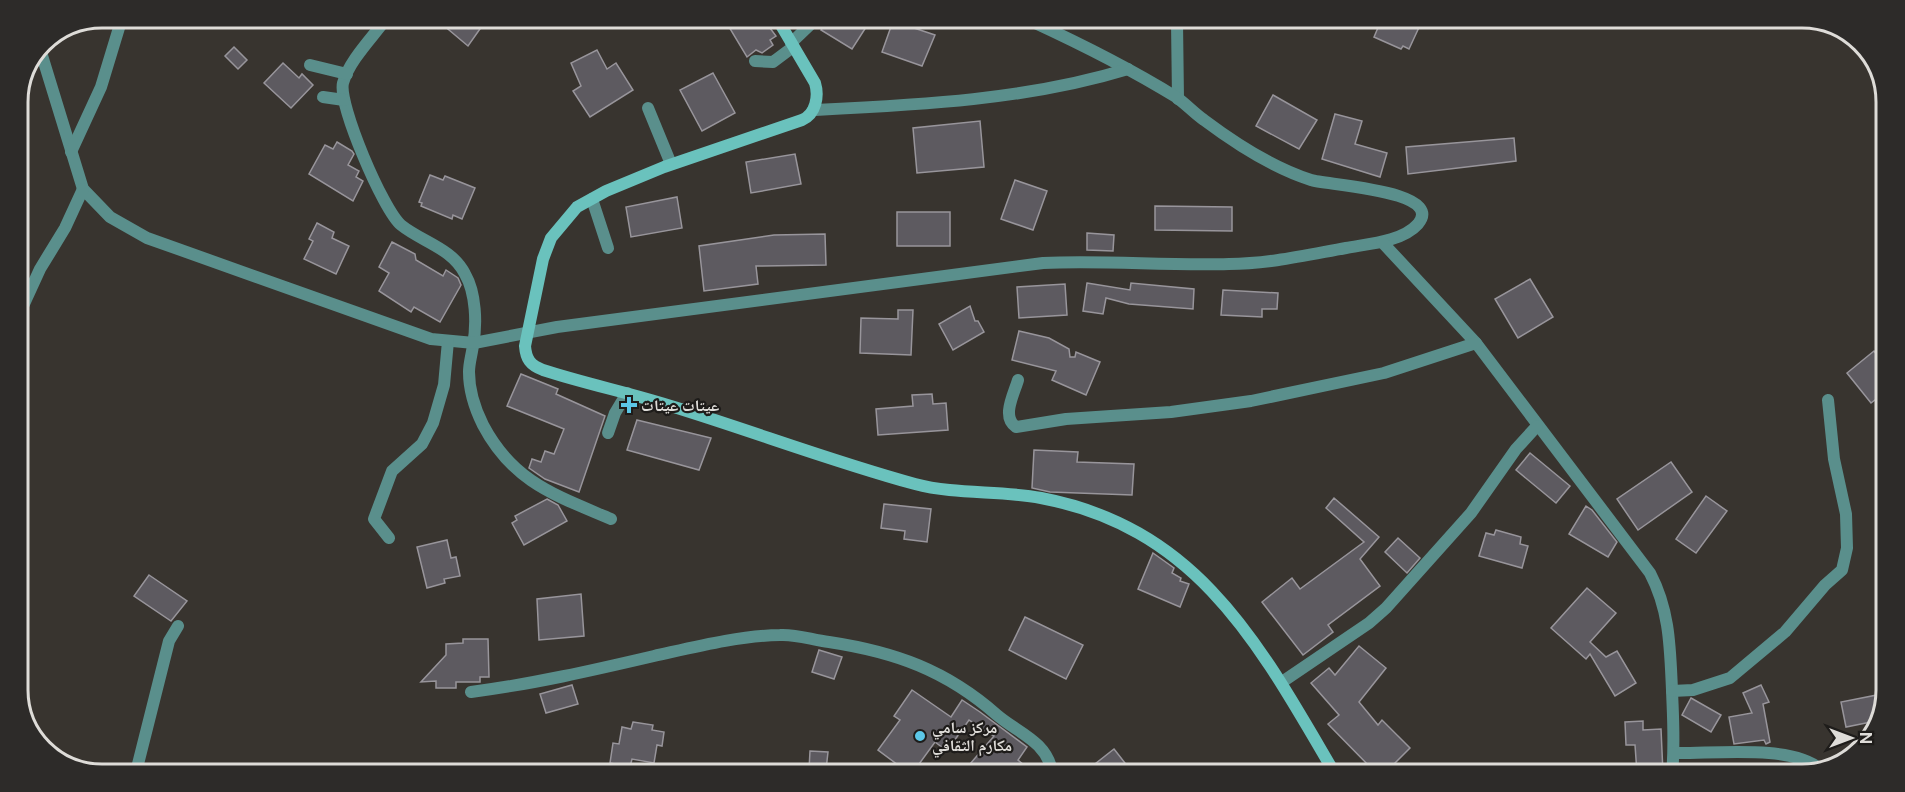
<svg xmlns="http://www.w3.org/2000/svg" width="1905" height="792" font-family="'Public Sans','Noto Naskh Arabic',sans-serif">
	<rect width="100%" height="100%" fill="#38342f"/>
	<g fill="#5d5a60" stroke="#98959b" stroke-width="1.5">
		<polygon points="436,19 474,19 482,26 468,46"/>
		<polygon points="738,20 764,20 776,36 770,40 773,45 762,53 756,50 747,57 729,27"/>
		<polygon points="827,21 870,21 852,49 821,30"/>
		<polygon points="893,21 935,35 922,66 882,52"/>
		<polygon points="1380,23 1421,23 1409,49 1403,46 1401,49 1374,37"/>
		<polygon points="234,47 247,60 238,69 225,56"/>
		<polygon points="597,50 607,69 616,63 633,90 590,117 573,91 581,86 571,63"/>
		<polygon points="283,63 299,78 302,74 313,85 291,108 264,83"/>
		<polygon points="713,73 735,113 702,131 680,90"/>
		<polygon points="1273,95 1317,120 1299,149 1256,126"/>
		<polygon points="1335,114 1362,121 1355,144 1387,153 1380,177 1322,159"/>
		<polygon points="980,121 984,167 917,173 913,128"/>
		<polygon points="1514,138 1516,161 1408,174 1406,147"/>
		<polygon points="337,142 352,151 354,154 348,165 359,171 356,177 363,181 353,201 309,174 325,145 333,149"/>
		<polygon points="795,154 801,184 751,193 746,162"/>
		<polygon points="430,175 443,180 445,176 475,188 462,219 453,215 452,219 421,206 422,203 419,202"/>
		<polygon points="1015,180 1047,191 1033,230 1001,219"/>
		<polygon points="677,197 682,228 631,237 626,207"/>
		<polygon points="1155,206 1232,207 1232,231 1155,230"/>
		<rect x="897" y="212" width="53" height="34"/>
		<polygon points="317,223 334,232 332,238 349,246 336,274 304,259 313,241 309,239"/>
		<polygon points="1087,233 1114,235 1113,251 1087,250"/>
		<polygon points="825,234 826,265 756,266 758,284 704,291 699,246 774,235"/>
		<polygon points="392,242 415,254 416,260 443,276 446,270 458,278 461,285 440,322 414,307 411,312 379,291 389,273 379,267"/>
		<polygon points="1530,279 1553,317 1518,338 1495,299"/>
		<polygon points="1087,283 1130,290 1131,283 1194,289 1193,309 1129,304 1106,298 1103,314 1083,311"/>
		<polygon points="1065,284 1067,315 1019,318 1017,287"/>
		<polygon points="1223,290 1278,293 1277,309 1262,309 1262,317 1221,315"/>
		<polygon points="970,306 975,321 978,321 984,332 953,350 939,324"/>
		<polygon points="898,310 913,310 911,355 860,353 861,318 898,319"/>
		<polygon points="1019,331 1049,338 1069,349 1070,357 1075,357 1076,352 1100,362 1086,395 1052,380 1056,371 1012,360"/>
		<polygon points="1874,351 1884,364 1884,393 1871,403 1847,373"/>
		<polygon points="521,374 558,389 556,394 605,416 579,492 545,479 529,468 532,459 541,462 545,451 554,454 564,429 507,406"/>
		<polygon points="932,394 933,404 946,403 948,430 878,435 876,409 913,406 912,395"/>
		<polygon points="637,420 711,438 699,470 627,450"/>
		<polygon points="1034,450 1078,452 1077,462 1134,464 1132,495 1050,492 1032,488"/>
		<polygon points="1530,453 1570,486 1556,503 1516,470"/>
		<polygon points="1671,462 1692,492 1638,530 1617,499"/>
		<polygon points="1706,496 1727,511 1696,553 1676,539"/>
		<polygon points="1334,498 1379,537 1360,559 1380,586 1328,625 1333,632 1303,655 1262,602 1292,578 1300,589 1364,542 1326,508"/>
		<polygon points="547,499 558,505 567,521 524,545 512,523 517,520 515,516"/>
		<polygon points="884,504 931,509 927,542 904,539 905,531 881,528"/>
		<polygon points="1586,506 1592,510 1617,542 1608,557 1569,534"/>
		<polygon points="1496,530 1521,537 1520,544 1528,546 1522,568 1479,556 1486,533 1494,535"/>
		<polygon points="1398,538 1420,558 1407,573 1385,552"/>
		<polygon points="447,540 451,558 456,557 460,576 444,579 445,583 427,588 417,547"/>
		<polygon points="1153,553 1174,568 1172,573 1181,578 1180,581 1189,584 1180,607 1138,589"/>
		<polygon points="149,575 187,601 171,621 134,596"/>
		<polygon points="1587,588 1616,613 1590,642 1606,657 1617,651 1636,683 1615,696 1590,654 1586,659 1551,628"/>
		<polygon points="581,594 584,636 539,640 537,599"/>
		<polygon points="1025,617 1083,645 1066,679 1009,650"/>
		<polygon points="463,639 488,639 489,677 480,677 480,682 456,682 456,688 436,688 436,681 421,682 446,655 446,644 463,643"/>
		<polygon points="1359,646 1386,668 1359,702 1378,725 1382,720 1410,748 1386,772 1375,772 1328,724 1339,715 1311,683 1329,668 1335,675"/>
		<polygon points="819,650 842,657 834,679 812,672"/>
		<polygon points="572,685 578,704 546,713 540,694"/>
		<polygon points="1761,685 1769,702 1763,704 1770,742 1766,744 1764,740 1734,744 1729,717 1752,713 1743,693"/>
		<polygon points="912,690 951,717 962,700 980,712 1027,747 1018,760 1031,771 964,771 994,736 969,720 947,751 935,742 914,771 906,771 878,750 900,720 894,716"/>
		<polygon points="1877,695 1881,720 1846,727 1841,702"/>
		<polygon points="1691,698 1721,715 1711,732 1682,715"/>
		<polygon points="1643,721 1643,730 1661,729 1663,773 1637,773 1635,745 1626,745 1625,722"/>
		<polygon points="633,722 653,725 652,730 664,732 662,746 657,745 654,763 632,759 630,767 610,763 613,743 619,744 622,727 631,729"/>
		<polygon points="1114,749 1132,772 1086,771"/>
		<polygon points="810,751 828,752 826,770 809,770"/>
	</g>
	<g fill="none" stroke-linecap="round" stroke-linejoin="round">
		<g stroke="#5a8f8c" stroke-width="12">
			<path d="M386 19C372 38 349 61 343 83 338 104 383 210 401 225 422 242 452 248 465 274 476 293 477 324 473 345 472 354 469 363 469 372 469 390 475 409 483 425 513 482 555 495 611 519"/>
			<polyline points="1177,22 1178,99"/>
			<polyline points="791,43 814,21"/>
			<path d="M40 49 83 189 110 217 147 238 431 339 474 343 557 327 1043 263C1105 260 1166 266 1229 264 1268 264 1307 255 1346 248 1367 244 1402 242 1418 224 1446 190 1325 185 1311 180 1273 168 1236 144 1204 120 1194 113 1186 104 1176 97 1129 68 1081 44 1031 21"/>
			<polyline points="755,61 773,62 793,47"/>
			<polyline points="310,65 347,74"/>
			<polyline points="323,97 344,100"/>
			<polyline points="648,108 671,164"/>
			<path d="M813 110C918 105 1027 100 1128 69"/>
			<polyline points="71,152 101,87 122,18"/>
			<polyline points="592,199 608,248"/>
			<path d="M1382 242 1476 343 1650 573C1670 611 1670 648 1672 690 1673 718 1675 745 1672 774"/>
			<polyline points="18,317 40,269 65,228 83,189"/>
			<path d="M1018 380C1014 394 1001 417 1016 427L1066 419 1171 412 1251 401 1384 373 1476 343"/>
			<polyline points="608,433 615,413 627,393"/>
			<polyline points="389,538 374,519 392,471 422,444 433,423 444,385 448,341"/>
			<polyline points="1282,682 1369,623 1386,608 1471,513 1516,449 1537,426"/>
			<polyline points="1672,691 1693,690 1730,678 1785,632 1825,585 1842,570 1847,548 1846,514 1834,459 1828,400"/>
			<path d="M471 692C533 684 594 670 654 656 695 647 738 636 780 635 797 634 812 640 829 642 895 652 946 670 997 715 1018 733 1046 741 1052 771"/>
			<path d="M1674 753C1712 754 1791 744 1820 769"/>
			<polyline points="137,768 169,641 178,626"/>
		</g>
		<path stroke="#6ac2bd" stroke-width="12" d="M778 20 815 83C819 96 816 114 802 120L664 167 606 191 577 207 551 238 543 259 525 346C526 359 530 365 543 370 586 384 631 393 674 407 755 432 834 462 915 484 956 495 1000 490 1041 498 1199 528 1260 646 1334 772"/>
	</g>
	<g fill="#5cc7e7" stroke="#1e1c1a" stroke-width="2">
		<path d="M626 396h6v6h6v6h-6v6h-6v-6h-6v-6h6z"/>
		<circle cx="920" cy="736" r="6"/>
	</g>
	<g text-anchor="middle" stroke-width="4.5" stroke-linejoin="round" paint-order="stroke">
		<g font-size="16" font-weight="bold" fill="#dedcd8" stroke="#1e1c1a" text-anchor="start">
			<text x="641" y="411">عيتات عيتات</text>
			<text x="932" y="733">مركز سامي<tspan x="932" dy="18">مكارم الثقافي</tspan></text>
		</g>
	</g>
	<path d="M0 0H1905V792H0ZM102 28H1802A74 74 0 0 1 1876 102V690A74 74 0 0 1 1802 764H102A74 74 0 0 1 28 690V102A74 74 0 0 1 102 28Z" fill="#2d2b29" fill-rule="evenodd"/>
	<path fill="none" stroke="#dedcd8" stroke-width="3" d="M102 28H1802A74 74 0 0 1 1876 102V690A74 74 0 0 1 1802 764H102A74 74 0 0 1 28 690V102A74 74 0 0 1 102 28Z"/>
	<g transform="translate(1851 738) rotate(90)" stroke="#1e1c1a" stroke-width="4.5" paint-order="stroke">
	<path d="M0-4.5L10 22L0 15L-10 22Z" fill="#dedcd8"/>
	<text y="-9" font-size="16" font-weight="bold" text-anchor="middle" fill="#dedcd8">N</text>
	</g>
</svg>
